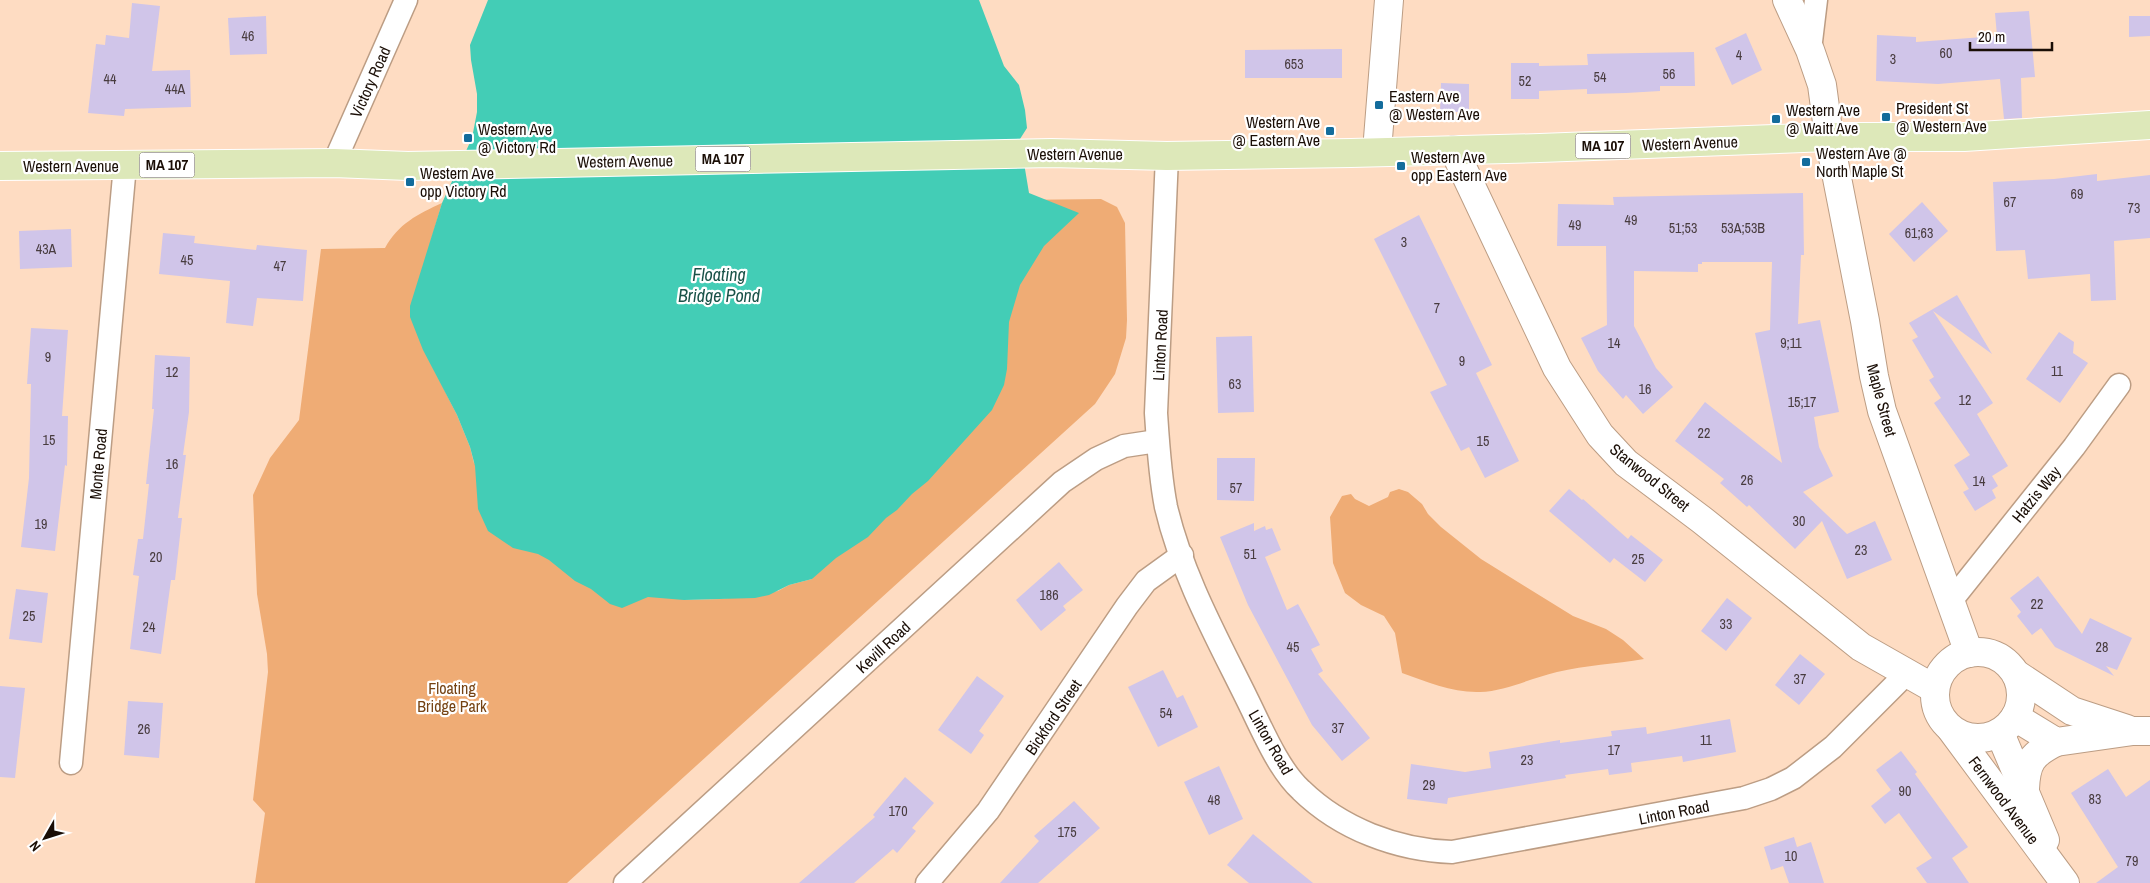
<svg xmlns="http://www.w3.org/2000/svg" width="2150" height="883" font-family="'Archivo Narrow',sans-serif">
	<rect width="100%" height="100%" fill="#fedcc2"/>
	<g fill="#efac75">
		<path d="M1101 199 1117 207 1125 223 1127 320 1126 338 1115 374 1095 404 567 883H255L265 813 253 800 268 672 267 654 257 594 253 495 270 458 299 420 321 249 385 248C398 224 418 214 442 203L422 271 425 352 457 415 470 447 474 463 684 600 722 599 778 591 789 585 812 579 1014 200Z"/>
		<path d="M1399 489 1408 492 1422 504 1428 514 1441 527 1481 559 1573 616 1606 629 1623 640 1644 659C1615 664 1586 665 1557 672 1531 678 1506 691 1480 692 1453 693 1427 682 1402 673L1395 633 1384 616 1361 605 1345 593 1333 563 1330 517 1342 496 1351 494 1355 499 1369 506 1388 497 1390 492Z"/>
	</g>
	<polygon fill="#43cdb6" points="488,0 979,0 1004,66 1019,85 1025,110 1027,128 1020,139 1029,193 1079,213 1044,246 1020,285 1009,322 1007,369 1004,385 992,410 928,481 912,494 897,510 886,518 868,537 836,558 812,579 789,585 769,595 755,598 684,600 648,597 622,608 610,604 591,589 575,581 549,560 538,554 513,548 488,531 478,509 475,466 470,447 457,415 423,350 410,317 410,306 442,203 472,138 477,112 477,94 471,60 470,45"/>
	<g fill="#d0c5e9">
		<polygon points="132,3 160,6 152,71 190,70 191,107 125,109 124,116 88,113 96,44 105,45 106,35 129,38"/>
		<polygon points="2029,11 2035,77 2021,78 2022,118 2004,119 2000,79 1938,84 1876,81 1877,35 1916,37 1916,42 1997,36 1995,13"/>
		<polygon points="266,16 267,54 230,55 228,18"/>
		<polygon points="2129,16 2150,16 2150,36 2129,37"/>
		<polygon points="1746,33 1762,70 1732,85 1715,48"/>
		<polygon points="1342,49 1342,78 1245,78 1245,50"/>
		<polygon points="1694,52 1695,86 1660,86 1660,91 1626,93 1587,94 1587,89 1539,91 1539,99 1511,99 1511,63 1539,63 1539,66 1588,65 1587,54"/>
		<polygon points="1441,83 1469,84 1469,112 1440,112"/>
		<polygon points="2097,174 2097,181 2150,175 2150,238 2114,241 2116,300 2091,301 2090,274 2028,279 2025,250 1996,251 1993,182 2054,179"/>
		<polygon points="1803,193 1804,255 1801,255 1798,324 1820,320 1839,412 1814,417 1819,447 1833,476 1803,492 1847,534 1875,521 1892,560 1847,579 1822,521 1795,549 1749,505 1747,507 1720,483 1724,479 1675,441 1705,402 1782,463 1755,333 1770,330 1772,262 1702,262 1702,264 1698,264 1698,272 1634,271 1634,326 1656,368 1673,387 1643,414 1626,395 1623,399 1598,371 1581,338 1607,325 1606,246 1557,246 1558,204 1614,205 1613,197"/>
		<polygon points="1922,202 1948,231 1914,262 1889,234"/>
		<polygon points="1419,215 1492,365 1476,373 1519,461 1485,478 1469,447 1461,451 1430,392 1447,385 1374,239"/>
		<polygon points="71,229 72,267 20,269 19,231"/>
		<polygon points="163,233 195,236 194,243 256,250 257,245 307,250 303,301 257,298 253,326 226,323 230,281 159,274"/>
		<polygon points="1957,295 1992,354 1933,311 1993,403 1977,414 2008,466 1992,476 1998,486 1992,490 1996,498 1975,511 1963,492 1969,489 1954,465 1970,455 1934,403 1941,398 1929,380 1934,377 1912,340 1918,337 1909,323"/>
		<polygon points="31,328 68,330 62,416 68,416 67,466 65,465 55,551 21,547 29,478 31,384 27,384"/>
		<polygon points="2059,332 2074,342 2073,353 2088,363 2060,403 2026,379"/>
		<polygon points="1252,336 1254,412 1218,413 1216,337"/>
		<polygon points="155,355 190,357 189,412 183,455 186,455 178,518 182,518 175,580 171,580 161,654 130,649 139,576 133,575 138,539 143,539 149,484 146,484 154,409 152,409"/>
		<polygon points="1217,458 1255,458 1254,501 1217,500"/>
		<polygon points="1569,489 1582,500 1583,499 1628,539 1631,535 1663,560 1645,582 1614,558 1610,563 1549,511"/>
		<polygon points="1254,523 1254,531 1265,526 1266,530 1272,528 1281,550 1265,557 1287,610 1298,604 1320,645 1311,649 1323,671 1318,674 1370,738 1342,761 1312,725 1248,605 1220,537"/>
		<polygon points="1059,562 1083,590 1063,606 1066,610 1041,631 1016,600"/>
		<polygon points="2038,576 2082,634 2090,618 2132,638 2117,670 2106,666 2114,676 2055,647 2041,628 2032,635 2017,616 2021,612 2010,598"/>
		<polygon points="16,589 48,593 42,643 9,639"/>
		<polygon points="1727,598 1752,618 1726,651 1701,631"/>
		<polygon points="1800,654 1825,674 1799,705 1775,685"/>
		<polygon points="1163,670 1177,698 1183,695 1198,727 1158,747 1128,687"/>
		<polygon points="977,676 1004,696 979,731 984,735 971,754 938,730"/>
		<polygon points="0,686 25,688 15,778 0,777"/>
		<polygon points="128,701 163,703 159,758 124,755"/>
		<polygon points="1730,719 1736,752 1683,762 1682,756 1631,763 1632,772 1609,775 1608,769 1565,775 1566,778 1448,798 1447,804 1407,799 1411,764 1465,772 1491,768 1489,752 1560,740 1560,743 1612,736 1611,731 1646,727 1647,734"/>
		<polygon points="1901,751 1917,772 1915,774 1968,847 1952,858 1969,883 1927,883 1916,868 1932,858 1899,813 1885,824 1871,806 1891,790 1876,770"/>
		<polygon points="1219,766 1243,819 1209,835 1184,782"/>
		<polygon points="2108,769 2126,797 2150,780 2150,883 2096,883 2118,867 2071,793"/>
		<polygon points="905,777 934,803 912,828 916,831 897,853 893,849 854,883 799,883 875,817 873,815"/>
		<polygon points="1074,801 1100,828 1038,883 1000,883 1039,841 1034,836"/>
		<polygon points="1253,834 1313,883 1249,883 1227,865"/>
		<polygon points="1794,837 1797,847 1811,842 1824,883 1789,883 1783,866 1771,870 1764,847"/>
	</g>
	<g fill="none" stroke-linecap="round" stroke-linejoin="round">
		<defs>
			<g id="street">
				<polyline points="1810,50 1816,0"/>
				<path d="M1167 156 1156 413C1158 444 1160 477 1166 507 1182 575 1217 638 1247 699 1261 727 1278 769 1301 790 1341 829 1397 850 1452 852L1744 798 1771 789 1793 778 1833 747 1907 673"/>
				<polyline points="334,163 406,0"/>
				<polyline points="1951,601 2074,447 2119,385"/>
				<polyline points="71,763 125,165"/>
				<polyline points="625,883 1062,482 1096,459 1124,446 1157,441"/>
				<polyline points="927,883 988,811 1127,606 1146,581 1182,555"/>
			</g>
			<g id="secondary">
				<polyline points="1787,0 1810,50 1822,85 1829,137 1865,321 1874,376 1882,411 1969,653"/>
				<polyline points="1454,150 1557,368 1600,435 1626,463 1702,520 1861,647 1935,689"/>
				<polyline points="1377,151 1389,0"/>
				<circle cx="1978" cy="695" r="43"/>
				<polyline points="2016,674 2072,711 2127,729"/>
				<polyline points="2015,717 2056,742 2133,731 2150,731"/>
				<polyline points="1951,729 2065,883"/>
				<polyline points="2000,733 2045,840"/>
				<path d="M2025 789C2026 762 2032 754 2056 742"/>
			</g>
			<polyline id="primary" points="0,166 334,163 408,166 1051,153 1167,156 1351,153 1540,148 1829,137 1964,137 2150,125"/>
		</defs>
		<use href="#street" stroke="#bc9d84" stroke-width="25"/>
		<use href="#secondary" stroke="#bc9d84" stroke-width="30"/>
		<use href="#primary" stroke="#fff" stroke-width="30"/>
		<use href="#street" stroke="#fff" stroke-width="22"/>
		<use href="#secondary" stroke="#fff" stroke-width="28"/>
		<use href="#primary" stroke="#dde8b9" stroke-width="28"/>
	</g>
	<g fill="#136c9c" stroke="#fff" stroke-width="2">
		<rect x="1374" y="100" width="10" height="10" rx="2.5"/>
		<rect x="1881" y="112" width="10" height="10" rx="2.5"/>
		<rect x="1771" y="114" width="10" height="10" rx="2.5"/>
		<rect x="1325" y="126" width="10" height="10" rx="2.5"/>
		<rect x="463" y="133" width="10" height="10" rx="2.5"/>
		<rect x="1801" y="157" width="10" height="10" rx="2.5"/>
		<rect x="1396" y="161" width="10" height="10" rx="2.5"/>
		<rect x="405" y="177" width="10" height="10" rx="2.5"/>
	</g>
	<g text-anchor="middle" stroke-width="4.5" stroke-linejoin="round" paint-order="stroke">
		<g font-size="14" fill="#483c3f">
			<text x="248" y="41">46</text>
			<text x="1946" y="58">60</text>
			<text x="1739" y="60">4</text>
			<text x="1893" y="64">3</text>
			<text x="1294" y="69">653</text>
			<text x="1669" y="79">56</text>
			<text x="1600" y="82">54</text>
			<text x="110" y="84">44</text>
			<text x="1525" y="86">52</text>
			<text x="175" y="94">44A</text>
			<text x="2077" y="199">69</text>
			<text x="2010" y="207">67</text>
			<text x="2134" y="213">73</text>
			<text x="1631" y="225">49</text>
			<text x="1575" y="230">49</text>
			<text x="1683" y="233">51;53</text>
			<text x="1743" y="233">53A;53B</text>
			<text x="1919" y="238">61;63</text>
			<text x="1404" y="247">3</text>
			<text x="46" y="254">43A</text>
			<text x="187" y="265">45</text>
			<text x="280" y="271">47</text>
			<text x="1437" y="313">7</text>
			<text x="1614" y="348">14</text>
			<text x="1791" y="348">9;11</text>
			<text x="48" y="362">9</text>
			<text x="1462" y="366">9</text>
			<text x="2057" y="376">11</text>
			<text x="172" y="377">12</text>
			<text x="1235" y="389">63</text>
			<text x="1645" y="394">16</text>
			<text x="1965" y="405">12</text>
			<text x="1802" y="407">15;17</text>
			<text x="1704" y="438">22</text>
			<text x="49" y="445">15</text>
			<text x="1483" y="446">15</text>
			<text x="172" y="469">16</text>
			<text x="1747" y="485">26</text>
			<text x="1979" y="486">14</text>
			<text x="1236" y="493">57</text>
			<text x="1799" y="526">30</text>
			<text x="41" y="529">19</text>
			<text x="1861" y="555">23</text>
			<text x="1250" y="559">51</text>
			<text x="156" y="562">20</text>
			<text x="1638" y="564">25</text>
			<text x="1049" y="600">186</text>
			<text x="2037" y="609">22</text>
			<text x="29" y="621">25</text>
			<text x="1726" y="629">33</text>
			<text x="149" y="632">24</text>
			<text x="1293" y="652">45</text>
			<text x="2102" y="652">28</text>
			<text x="1800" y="684">37</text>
			<text x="1166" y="718">54</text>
			<text x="1338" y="733">37</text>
			<text x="144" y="734">26</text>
			<text x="1706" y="745">11</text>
			<text x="1614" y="755">17</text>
			<text x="1527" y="765">23</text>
			<text x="1429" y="790">29</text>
			<text x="1905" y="796">90</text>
			<text x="2095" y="804">83</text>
			<text x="1214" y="805">48</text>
			<text x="898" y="816">170</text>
			<text x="1067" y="837">175</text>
			<text x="1791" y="861">10</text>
			<text x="2132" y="866">79</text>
		</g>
		<g fill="#fff" stroke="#5f5651" stroke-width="1">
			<rect x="1575.5" y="133.5" width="55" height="25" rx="4"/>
			<rect x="695.5" y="146.5" width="55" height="25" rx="4"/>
			<rect x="139.5" y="152.5" width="55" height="25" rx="4"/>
		</g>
		<g font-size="15" font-weight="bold" fill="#1a0e06">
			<text x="1603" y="151">MA 107</text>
			<text x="723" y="164">MA 107</text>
			<text x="167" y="170">MA 107</text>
		</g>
		<g font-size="16" fill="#1a0e06" stroke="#fff">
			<text transform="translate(370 82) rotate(-66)" y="6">Victory Road</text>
			<text transform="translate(1690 143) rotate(-2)" y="6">Western Avenue</text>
			<text x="1075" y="160">Western Avenue</text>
			<text transform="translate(625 161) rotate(-1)" y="6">Western Avenue</text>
			<text x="71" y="172">Western Avenue</text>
			<text transform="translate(1160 345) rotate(-87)" y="6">Linton Road</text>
			<text transform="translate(1882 400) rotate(75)" y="6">Maple Street</text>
			<text transform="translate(98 464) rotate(-85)" y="6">Monte Road</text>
			<text transform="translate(1650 477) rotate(39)" y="6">Stanwood Street</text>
			<text transform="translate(2036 494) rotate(-51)" y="6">Hatzis Way</text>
			<text transform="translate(883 647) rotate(-43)" y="6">Kevill Road</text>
			<text transform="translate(1053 717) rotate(-56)" y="6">Bickford Street</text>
			<text transform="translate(1271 742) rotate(60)" y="6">Linton Road</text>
			<text transform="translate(2004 800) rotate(53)" y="6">Fernwood Avenue</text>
			<text transform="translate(1674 812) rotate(-11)" y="6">Linton Road</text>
		</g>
		<g font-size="16" fill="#1a0e06" stroke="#fff" text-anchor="start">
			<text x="1389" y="102">Eastern Ave<tspan x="1389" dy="18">@ Western Ave</tspan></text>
			<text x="1896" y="114">President St<tspan x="1896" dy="18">@ Western Ave</tspan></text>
			<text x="1786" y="116">Western Ave<tspan x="1786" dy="18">@ Waitt Ave</tspan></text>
			<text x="1320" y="128" text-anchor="end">Western Ave<tspan x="1320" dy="18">@ Eastern Ave</tspan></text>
			<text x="478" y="135">Western Ave<tspan x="478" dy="18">@ Victory Rd</tspan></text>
			<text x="1816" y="159">Western Ave @<tspan x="1816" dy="18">North Maple St</tspan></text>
			<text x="1411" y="163">Western Ave<tspan x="1411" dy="18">opp Eastern Ave</tspan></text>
			<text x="420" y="179">Western Ave<tspan x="420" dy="18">opp Victory Rd</tspan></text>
		</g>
		<g font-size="16" fill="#754313" stroke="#fff">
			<text x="452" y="694">Floating<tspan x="452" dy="18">Bridge Park</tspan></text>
		</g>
		<g font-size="18" font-style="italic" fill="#195248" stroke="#fff">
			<text x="719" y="281">Floating<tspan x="719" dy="21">Bridge Pond</tspan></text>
		</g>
	</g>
	<g transform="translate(45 838) rotate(231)" stroke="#ffffff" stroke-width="4" paint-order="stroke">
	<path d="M0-4L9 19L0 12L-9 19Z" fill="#1a0e06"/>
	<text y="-8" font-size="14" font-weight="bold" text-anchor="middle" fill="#1a0e06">N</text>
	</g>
	<path d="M1970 42v8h82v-8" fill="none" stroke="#1a0e06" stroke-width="2.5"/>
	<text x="1978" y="42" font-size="15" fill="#1a0e06" stroke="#ffffff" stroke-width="4" paint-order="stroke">20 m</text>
</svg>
